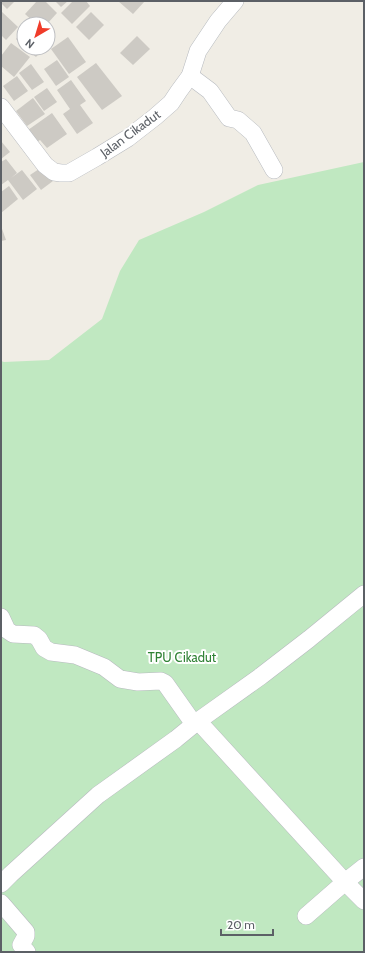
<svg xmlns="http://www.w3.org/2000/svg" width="365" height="953" font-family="Cabin,sans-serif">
	<rect width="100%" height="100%" fill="#f0ede5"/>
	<polygon fill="#c0e8c1" points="364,162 364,952 1,952 1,361 4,362 49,360 102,319 120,271 139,240 204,212 258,185"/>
	<g fill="#cdcac4">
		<polygon points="1,1 15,1 7,9 1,3"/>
		<polygon points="37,1 45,1 57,13 47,24 36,24 25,14"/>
		<polygon points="55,1 68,1 61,7"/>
		<polygon points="73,1 86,1 90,6 72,24 61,13"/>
		<polygon points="118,1 145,1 133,14"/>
		<polygon points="1,11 18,27 6,40 1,35"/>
		<polygon points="91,12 104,25 89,40 76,27"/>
		<polygon points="24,30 24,47 16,39"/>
		<polygon points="137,36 150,49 133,65 120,53"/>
		<polygon points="68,37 86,62 69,74 51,49"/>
		<polygon points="11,43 30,57 14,77 1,66 1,56"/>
		<polygon points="25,48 44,48 36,57"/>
		<polygon points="57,60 69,77 56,86 44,69"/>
		<polygon points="96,63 122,96 102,110 77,77"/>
		<polygon points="31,64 44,82 32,90 19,73"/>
		<polygon points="17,76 28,91 14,101 3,86"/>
		<polygon points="71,80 86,101 80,105 93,123 77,134 63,114 70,109 57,90"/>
		<polygon points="47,88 57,102 44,111 34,97"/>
		<polygon points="33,98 45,114 27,126 16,111"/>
		<polygon points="52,113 67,134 47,148 40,140 37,142 28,130"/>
		<polygon points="1,141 10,152 1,159"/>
		<polygon points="6,159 17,173 11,178 22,170 37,189 23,200 8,180 1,185 1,162"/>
		<polygon points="42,167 53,181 41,190 30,175"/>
		<polygon points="9,186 18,199 1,213 1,192"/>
		<polygon points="1,226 6,240 1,241"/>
	</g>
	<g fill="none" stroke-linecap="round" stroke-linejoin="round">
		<defs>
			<g id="minor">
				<polyline points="190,76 210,91 229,118 238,120 253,133 274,170"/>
				<polyline points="1,107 45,165 54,172 61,173 69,173 97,157 128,138 155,117 171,103 179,91 190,76 198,51 218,21 235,1"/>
				<polyline points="1,617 7,630 13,634 34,635 39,639 44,648 51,652 75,655 104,667 120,679 138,682 161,681 165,683 194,724"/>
				<polyline points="198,721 345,882 364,901"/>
				<polyline points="1,884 11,874 98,795 176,739 198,721 261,676 309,639 364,594"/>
				<polyline points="1,903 26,932 26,936 21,945 27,952"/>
				<polyline points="306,916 345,882 364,867"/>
			</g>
		</defs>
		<use href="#minor" stroke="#b7babf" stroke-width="18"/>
		<use href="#minor" stroke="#fff" stroke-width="17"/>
	</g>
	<g text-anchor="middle" stroke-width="4" stroke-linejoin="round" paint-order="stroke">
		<g font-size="13" fill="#5c6066" stroke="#fff">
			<text transform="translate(130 133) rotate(-36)" y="5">Jalan Cikadut</text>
		</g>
		<g font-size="13" fill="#308235" stroke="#fff">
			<text x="182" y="662">TPU Cikadut</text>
		</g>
	</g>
	<rect width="365" height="953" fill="none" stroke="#5c6066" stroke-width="4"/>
	<g transform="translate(36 36) rotate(218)"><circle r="19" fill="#ffffff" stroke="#bebfc2"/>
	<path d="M0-3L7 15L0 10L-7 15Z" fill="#f03c2a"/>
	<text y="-6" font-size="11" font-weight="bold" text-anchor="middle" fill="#5c6066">N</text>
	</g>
	<path d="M221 929v6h52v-6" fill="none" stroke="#5c6066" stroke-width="2"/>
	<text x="227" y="929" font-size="12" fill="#5c6066" stroke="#ffffff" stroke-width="3" paint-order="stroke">20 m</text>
</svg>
